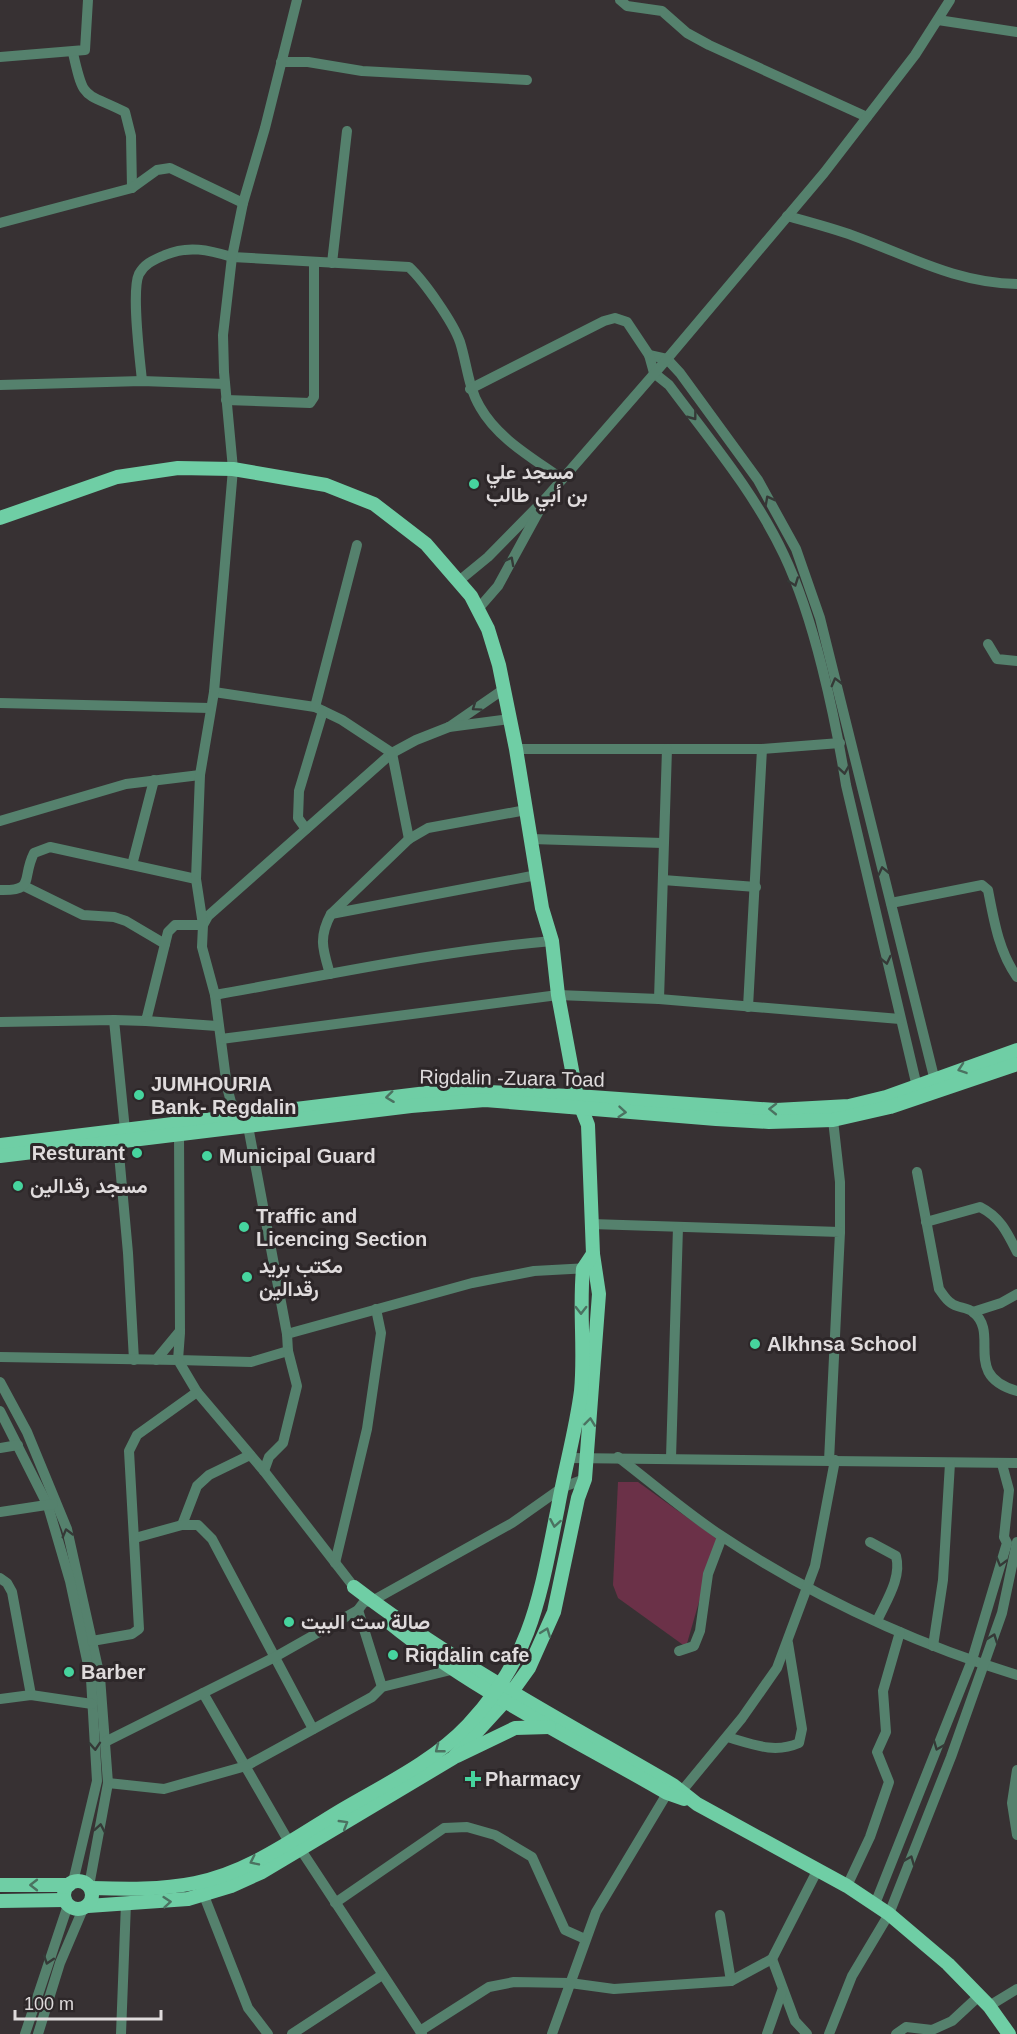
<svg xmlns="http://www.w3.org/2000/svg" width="1017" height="2034" font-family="Arial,Vazirmatn,sans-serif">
	<rect width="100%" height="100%" fill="#373133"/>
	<polygon fill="#6b3148" points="618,1482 638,1482 717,1539 686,1647 618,1598 613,1585"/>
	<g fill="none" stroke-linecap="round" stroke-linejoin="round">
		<g stroke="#55816d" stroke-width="10">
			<polyline points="620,0 627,6 662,11 687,33 709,45 867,117"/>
			<polyline points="938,20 1017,32"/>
			<path d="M73 53C84 102 83 91 125 112L131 136 132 188"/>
			<polyline points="0,57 85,50 88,0"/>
			<polyline points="281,62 308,62 362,71 527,80"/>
			<path d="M787 216C809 222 832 228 854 236 909 256 956 283 1017 284"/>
			<polyline points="0,223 132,188 157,170 170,168 243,203"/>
			<polyline points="332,263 347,131"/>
			<polyline points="649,355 667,359 680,373 758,480 796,549 820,618 936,1085"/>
			<path d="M142 381C140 359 131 291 139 274 145 263 154 260 165 255 188 245 209 250 232 257L409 267C424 281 453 322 460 342 467 364 468 387 480 407 498 439 533 458 562 479"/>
			<polyline points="0,385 142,381 225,384"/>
			<path d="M470 389 604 321 615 318 627 322 649 355 654 373 669 385C710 440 755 493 784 555 814 618 835 716 846 785L918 1091"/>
			<polyline points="226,400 310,403 314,397 314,263"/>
			<polyline points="460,580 488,557 546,498 667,359 824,173 915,55 950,0"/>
			<polyline points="478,609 498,586 540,509"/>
			<polyline points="988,644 997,659 1017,661"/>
			<polyline points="504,689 449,727 416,740 392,753 208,916 203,925 202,947 215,995 227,1087 231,1102 248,1126 287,1334 472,1283 534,1271 589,1268"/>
			<polyline points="214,692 315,707 342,720 392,753 409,839"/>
			<polyline points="0,703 210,708"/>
			<polyline points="315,707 357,545"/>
			<polyline points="449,727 510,719"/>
			<polyline points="516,749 762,749 840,743"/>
			<polyline points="0,821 126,784 200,775"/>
			<polyline points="306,829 298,818 299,791 323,711"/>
			<polyline points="531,839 663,843"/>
			<polyline points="132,865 154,780"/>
			<polyline points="663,880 756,887"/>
			<polyline points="24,886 83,915 114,917 126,921 165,944"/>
			<path d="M0 890C36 891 21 879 34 853L50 847 196 879"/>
			<path d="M891 903 982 885 988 890C994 921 999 952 1017 977"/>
			<polyline points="331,914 537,875"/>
			<path d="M330 974C323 950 318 938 331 914L409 839 428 828 526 810"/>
			<path d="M215 995C327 975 439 951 552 941"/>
			<polyline points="659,999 667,749"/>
			<polyline points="748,1007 762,749"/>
			<polyline points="114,1020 146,1021 168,932 175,925 203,925 196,879 200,775 214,692 233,469 224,372 223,335 232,257 243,203 265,128 297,0"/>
			<polyline points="146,1021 217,1026"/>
			<polyline points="0,1022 114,1020 125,1130"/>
			<polyline points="221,1039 558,995 659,999 900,1019"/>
			<polyline points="833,1120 840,1182 840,1232"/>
			<polyline points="118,1143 128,1253 134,1360"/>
			<path d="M917 1172 939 1289C942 1293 946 1300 951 1303 957 1308 967 1307 973 1312 1001 1334 961 1375 1017 1391"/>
			<path d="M926 1222 980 1207C1000 1217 1007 1232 1017 1252"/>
			<polyline points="591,1224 840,1232 829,1461"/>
			<polyline points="973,1312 1001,1303 1017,1294"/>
			<polyline points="180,1333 178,1360 251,1362 288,1351 287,1334"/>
			<polyline points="0,1357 178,1360 197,1392 264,1471 354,1587"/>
			<polyline points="156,1360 180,1331 179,1133"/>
			<polyline points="0,1382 27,1432 67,1529 100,1677 108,1783 89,1886"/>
			<polyline points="0,1411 48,1506 70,1581 91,1679 97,1781 73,1882"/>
			<polyline points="0,1448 18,1445"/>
			<path d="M618 1457C652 1483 684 1511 720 1535 810 1595 913 1643 1017 1675"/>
			<polyline points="569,1458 1017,1463"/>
			<polyline points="671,1458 678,1227"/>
			<polyline points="264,1471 269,1457 283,1443 297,1386 288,1351"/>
			<polyline points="0,1512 53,1504"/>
			<polyline points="182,1525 197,1486 209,1475 250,1455"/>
			<polyline points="135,1538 182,1525 198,1525 212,1539 313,1729"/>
			<path d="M870 1542 896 1556C902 1578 886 1601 877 1621"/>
			<polyline points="335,1563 367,1429 381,1333 376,1309"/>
			<polyline points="0,1578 7,1583 12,1592 31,1695"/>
			<polyline points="358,1610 382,1687"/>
			<polyline points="92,1641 132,1634 139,1629 129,1451 137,1435 197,1392"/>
			<polyline points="933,1646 943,1580 950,1463"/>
			<polyline points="679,1651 694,1646 700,1631 708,1574 722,1537"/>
			<polyline points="203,1693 289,1842"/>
			<polyline points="0,1699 31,1695 92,1704"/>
			<path d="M727 1737C752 1744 774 1754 799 1743L802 1729 788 1643"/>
			<polyline points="105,1742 275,1657 358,1610 364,1602 372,1601 512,1523 563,1487 585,1479"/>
			<polyline points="1017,1770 1012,1803 1017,1835"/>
			<polyline points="108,1783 164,1789 246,1766 372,1697 382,1687 455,1669"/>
			<polyline points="681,1792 742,1718 777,1668 815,1566 835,1460"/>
			<polyline points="301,1850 422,2034"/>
			<polyline points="847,1886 870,1837 889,1782 877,1752 886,1732 883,1691 900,1632"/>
			<polyline points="201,1888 248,2008 268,2034"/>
			<polyline points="335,1903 444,1828 467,1827 495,1835 532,1857 565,1930 585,1939"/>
			<polyline points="875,1904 972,1660 1007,1543 1004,1537 1009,1490 1002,1464"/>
			<polyline points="720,1915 731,1981"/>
			<polyline points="772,1959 795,2021 807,2034"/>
			<polyline points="989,2006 1017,1989"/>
			<polyline points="420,2031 489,1987 514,1982 570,1983 614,1989 731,1981 772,1959 817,1871"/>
			<polyline points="25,2034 68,1905"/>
			<polyline points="38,2034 60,1963 83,1909"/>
			<polyline points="121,2034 126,1903"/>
			<polyline points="292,2034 382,1975"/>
			<polyline points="552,2034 596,1912 671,1787"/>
			<polyline points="767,2034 782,1991"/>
			<polyline points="829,2034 852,1976 889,1914 951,1757 1002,1613 1017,1542"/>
			<polyline points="896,2034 906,2027 932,2030 952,2021 979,1996"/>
		</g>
		<g stroke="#6fcea5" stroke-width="14">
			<polyline points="0,518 117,477 178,468 233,469 326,485 374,504 426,544 471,596 488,629 499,665 516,749 542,908 552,941 558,995 577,1097 588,1125 593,1254 599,1294 585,1479 578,1498 554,1612 529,1668 506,1700 453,1758 262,1872 231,1886 188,1899 88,1906"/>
			<polyline points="0,1145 427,1093 488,1092 591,1097 776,1110 849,1106 886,1097 1017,1050"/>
			<polyline points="0,1156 411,1106 485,1100 716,1119 769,1122 833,1120 890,1107 1017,1064"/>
			<path d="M354 1587C453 1663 565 1722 673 1785L697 1804 847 1886 889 1914 948 1964 989 2006 1009 2034"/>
			<path d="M390 1623C471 1689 576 1740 667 1793L684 1799"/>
			<polyline points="457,1756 515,1728 549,1727"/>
			<circle cx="78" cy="1895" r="14"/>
			<polyline points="0,1885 69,1885"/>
			<path d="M91 1888C126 1889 160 1890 195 1883 248 1873 295 1838 340 1811 384 1785 433 1762 468 1725 533 1656 540 1595 558 1507 565 1468 576 1430 581 1391 585 1351 579 1309 583 1269L593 1254"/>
			<polyline points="0,1901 65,1900"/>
		</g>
	</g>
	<defs><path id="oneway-chevron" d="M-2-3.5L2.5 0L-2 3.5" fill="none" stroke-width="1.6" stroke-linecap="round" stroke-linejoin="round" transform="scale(1.5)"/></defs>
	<g stroke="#353937">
		<use href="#oneway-chevron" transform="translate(693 416) rotate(53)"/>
		<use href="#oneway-chevron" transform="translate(769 500) rotate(-118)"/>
		<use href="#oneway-chevron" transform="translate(510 561) rotate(-62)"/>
		<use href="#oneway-chevron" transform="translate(794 582) rotate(70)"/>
		<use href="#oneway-chevron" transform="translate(836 682) rotate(-105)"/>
		<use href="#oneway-chevron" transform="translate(476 707) rotate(145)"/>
		<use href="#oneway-chevron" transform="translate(844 770) rotate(81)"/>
		<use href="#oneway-chevron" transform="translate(883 871) rotate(-103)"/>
		<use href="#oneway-chevron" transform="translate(886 960) rotate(77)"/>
		<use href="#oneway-chevron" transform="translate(67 1533) rotate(-105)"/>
		<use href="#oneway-chevron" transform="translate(1001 1562) rotate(106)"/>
		<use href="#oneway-chevron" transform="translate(993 1638) rotate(-70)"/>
		<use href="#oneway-chevron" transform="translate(95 1746) rotate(86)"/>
		<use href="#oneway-chevron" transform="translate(938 1746) rotate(112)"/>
		<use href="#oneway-chevron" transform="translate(100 1828) rotate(-80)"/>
		<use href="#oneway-chevron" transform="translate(910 1860) rotate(-68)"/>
		<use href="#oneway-chevron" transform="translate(48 1960) rotate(108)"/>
	</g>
	<g stroke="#4b7261">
		<use href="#oneway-chevron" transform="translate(962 1069) rotate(161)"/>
		<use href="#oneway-chevron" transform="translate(390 1097) rotate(173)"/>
		<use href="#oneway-chevron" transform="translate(773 1109) rotate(-179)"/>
		<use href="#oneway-chevron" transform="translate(622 1112) rotate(5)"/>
		<use href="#oneway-chevron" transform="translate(581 1310) rotate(90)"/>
		<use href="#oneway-chevron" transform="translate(590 1422) rotate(-83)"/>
		<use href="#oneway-chevron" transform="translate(555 1523) rotate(100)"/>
		<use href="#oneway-chevron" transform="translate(546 1632) rotate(-69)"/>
		<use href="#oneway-chevron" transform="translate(439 1749) rotate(142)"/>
		<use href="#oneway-chevron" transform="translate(344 1824) rotate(-31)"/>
		<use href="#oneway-chevron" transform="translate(254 1861) rotate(154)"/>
		<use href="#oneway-chevron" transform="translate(34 1885) rotate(180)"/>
		<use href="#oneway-chevron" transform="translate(167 1902) rotate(-5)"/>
	</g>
	<g fill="#46d49e" stroke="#2d2729" stroke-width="2">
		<circle cx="474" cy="484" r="6"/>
		<circle cx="139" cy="1095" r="6"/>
		<circle cx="137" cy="1153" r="6"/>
		<circle cx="207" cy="1156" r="6"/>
		<circle cx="18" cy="1186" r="6"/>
		<circle cx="244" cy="1227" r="6"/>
		<circle cx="247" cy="1277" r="6"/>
		<circle cx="755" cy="1344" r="6"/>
		<circle cx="289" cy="1622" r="6"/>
		<circle cx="393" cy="1655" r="6"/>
		<circle cx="69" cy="1672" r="6"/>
		<path d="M470 1770h6v6h6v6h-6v6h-6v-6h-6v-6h6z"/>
	</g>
	<g text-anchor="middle" stroke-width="6" stroke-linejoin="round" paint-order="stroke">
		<g font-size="20" font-weight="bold" fill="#dfdbdc" stroke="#2d2729" text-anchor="start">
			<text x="486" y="479">مسجد علي<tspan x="486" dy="23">بن أبي طالب</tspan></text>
			<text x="151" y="1091">JUMHOURIA<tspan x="151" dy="23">Bank- Regdalin</tspan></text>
			<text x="125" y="1160" text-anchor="end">Resturant</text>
			<text x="219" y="1163">Municipal Guard</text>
			<text x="30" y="1193">مسجد رقدالين</text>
			<text x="256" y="1223">Traffic and<tspan x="256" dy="23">Licencing Section</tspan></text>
			<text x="259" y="1273">مكتب بريد<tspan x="259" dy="23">رقدالين</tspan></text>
			<text x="767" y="1351">Alkhnsa School</text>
			<text x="301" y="1629">صالة ست البيت</text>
			<text x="405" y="1662">Riqdalin cafe</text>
			<text x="81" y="1679">Barber</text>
			<text x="485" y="1786">Pharmacy</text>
		</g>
		<g font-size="20" fill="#dfdbdc" stroke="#2d2729">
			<text transform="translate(512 1078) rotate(1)" y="7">Rigdalin -Zuara Toad</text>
		</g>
	</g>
	<path d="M15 2010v9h146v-9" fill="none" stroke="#dfdbdc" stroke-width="3"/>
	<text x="24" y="2010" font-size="18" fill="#dfdbdc" stroke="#2d2729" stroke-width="4.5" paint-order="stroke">100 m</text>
</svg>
